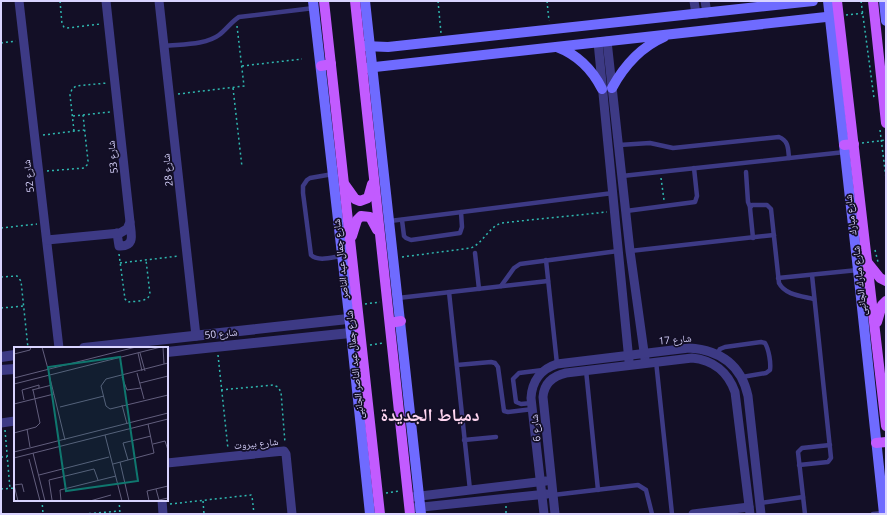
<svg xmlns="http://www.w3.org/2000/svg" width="887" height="515" font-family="'Open Sans','Noto Naskh Arabic',sans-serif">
	<rect width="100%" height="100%" fill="#130f26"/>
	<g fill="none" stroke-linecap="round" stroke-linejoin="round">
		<g stroke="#2fb8b0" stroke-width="1.5" stroke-dasharray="2 3" stroke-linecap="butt">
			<polyline points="60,1 62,24 64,27 67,28 100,24"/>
			<polyline points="438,1 441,33"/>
			<polyline points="547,1 549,21"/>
			<polyline points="861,1 874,98"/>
			<polyline points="846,15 866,13"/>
			<polyline points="1,43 16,41"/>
			<polyline points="242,66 302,59"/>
			<polyline points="233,88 242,167"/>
			<polyline points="178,94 244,86 237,26"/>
			<polyline points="73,116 110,112"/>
			<polyline points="880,130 886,178"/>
			<polyline points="74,131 70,95 72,89 76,86 107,83"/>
			<polyline points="43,135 84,130"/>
			<polyline points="862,143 886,140"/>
			<polyline points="47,171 84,168 87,165 88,161 83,115"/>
			<polyline points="661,178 664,200"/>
			<polyline points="1,228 37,224"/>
			<polyline points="875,250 878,262"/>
			<path d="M119 254 125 299 128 302C136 301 148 302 150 294L146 260"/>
			<path d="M402 257 471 248C483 243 488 228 501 223L607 212"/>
			<polyline points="120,263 179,256"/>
			<polyline points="1,277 17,276 21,281 28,348"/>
			<polyline points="365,304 380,302"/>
			<polyline points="1,308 24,306"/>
			<polyline points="370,345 384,343"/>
			<polyline points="218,355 228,449"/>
			<polyline points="221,390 273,385 278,387 281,392 285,443"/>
			<polyline points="5,430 10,489"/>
			<polyline points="1,457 7,457"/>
			<polyline points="1,489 15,488"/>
			<polyline points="386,493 400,491"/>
			<polyline points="42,500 43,514"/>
			<polyline points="119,500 120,514"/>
			<polyline points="203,501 204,514"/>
			<polyline points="170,504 251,495 252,496 254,514"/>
			<polyline points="506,506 506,514"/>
			<polyline points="84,514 120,511"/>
		</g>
		<g stroke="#3d3a85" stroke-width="4.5">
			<path d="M164 46C180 44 206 45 219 35 226 30 231 22 239 17L314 8"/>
			<path d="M619 145 650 143 673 148 779 137C789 141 788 149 789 158"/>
			<polyline points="746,172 748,202 750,207"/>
			<path d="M333 174 310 178 307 180 303 186V193L311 255C318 262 333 257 342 256"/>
			<polyline points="622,176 845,152"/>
			<polyline points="626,211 695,202 697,196 694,168"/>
			<polyline points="402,220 404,236 406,238 411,240 460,233 462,227 461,212"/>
			<polyline points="390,221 613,193"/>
			<path d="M753 238 750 208 752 205H767L771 209 779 283C785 295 802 296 814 299"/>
			<polyline points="630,251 774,235"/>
			<polyline points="475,253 479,289"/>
			<polyline points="546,260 557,364"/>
			<polyline points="778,278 858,270"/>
			<polyline points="501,286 514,268 520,264 618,251"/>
			<polyline points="449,292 470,490"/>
			<polyline points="398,298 548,281"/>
			<path d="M717 354 720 349 725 347 761 342 765 343C769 350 771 363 770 370L766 373 742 377"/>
			<polyline points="656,361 672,514"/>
			<polyline points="457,365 491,362 495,363 498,367 504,411 508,412 533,409"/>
			<polyline points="586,370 598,490"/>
			<polyline points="532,403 521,404 516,402 513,379 519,373 543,370"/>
			<polyline points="464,440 496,437"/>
			<polyline points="799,465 828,462 831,458 812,275"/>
			<polyline points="553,495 638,485 646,490 652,514"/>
			<polyline points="760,503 803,497"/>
			<polyline points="805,514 798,452 802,448 830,445"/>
			<polyline points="873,514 883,513"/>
		</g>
		<g stroke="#3d3a85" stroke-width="9">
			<polyline points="19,1 59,348"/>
			<polyline points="159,1 196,336"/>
			<polyline points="694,1 696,14"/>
			<polyline points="705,1 707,13"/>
			<polyline points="607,41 630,251 645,359"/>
			<polyline points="598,42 629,361"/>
			<path d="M117 233 119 246C136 247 131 234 130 222"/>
			<polyline points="47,240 120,233 127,229 130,222 106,1"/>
			<polyline points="1,423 15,421"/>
			<polyline points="167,463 284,451 286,454 292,514"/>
			<polyline points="412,497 546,481"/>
			<polyline points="162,500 163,514"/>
			<polyline points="413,508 547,494"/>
			<path d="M544 514 531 398C532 381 541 369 557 364L689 348C720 350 741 364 748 396L761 514"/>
			<path d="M555 514 543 397C544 383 553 376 566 373L692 358C713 360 728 372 735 392L750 514"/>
			<polyline points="693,514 749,507"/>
		</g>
		<g stroke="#3d3a85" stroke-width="10">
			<polyline points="84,348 357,318"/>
			<polyline points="167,352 360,332"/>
			<polyline points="1,357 15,355"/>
			<polyline points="1,370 15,369"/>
		</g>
		<g stroke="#6f6bff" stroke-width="10">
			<polyline points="313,1 351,333 370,514"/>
			<polyline points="365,1 421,514"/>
			<polyline points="828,1 858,270 884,514"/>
			<polyline points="884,1 886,21"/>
			<polyline points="364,46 388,47 813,1"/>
			<path d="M557 47C578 55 592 69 602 89"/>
			<polyline points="366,68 835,16"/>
			<path d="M612 88C624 66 641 47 664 37"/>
		</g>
		<g stroke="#c25bff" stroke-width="10">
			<polyline points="324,1 380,514"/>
			<polyline points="355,1 410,514"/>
			<polyline points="837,1 886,426"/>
			<polyline points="873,1 886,123"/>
			<polyline points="321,66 331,64"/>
			<polyline points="844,145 854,144"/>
			<polyline points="345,185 355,199 360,201 368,198 372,184"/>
			<polyline points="352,236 357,220 361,216 370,217 377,230"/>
			<polyline points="868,263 880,278 886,281"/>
			<polyline points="877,322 882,305 886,301"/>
			<polyline points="390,323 401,321"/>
			<polyline points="876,443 886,442"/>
		</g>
	</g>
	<g text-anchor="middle" stroke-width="3.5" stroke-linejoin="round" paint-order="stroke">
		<g font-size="10" fill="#d9d4ff" stroke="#130f26">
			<text transform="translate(112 157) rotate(-96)" y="4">شارع 53</text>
			<text transform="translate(167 170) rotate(-96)" y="4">شارع 28</text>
			<text transform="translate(28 176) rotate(-97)" y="4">شارع 52</text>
			<text transform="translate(850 215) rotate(-97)" y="4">شارع مبارك</text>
			<text transform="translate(340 259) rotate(-96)" y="4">شارع جمال عبد الناصر</text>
			<text transform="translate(859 281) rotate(-96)" y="4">شارع مبارك الجانبى</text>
			<text transform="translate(221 333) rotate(-6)" y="4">شارع 50</text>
			<text transform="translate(675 339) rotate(-5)" y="4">شارع 17</text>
			<text transform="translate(354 365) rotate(-96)" y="4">شارع جمال عبد الناصر الجانبى</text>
			<text transform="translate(535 428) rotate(-96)" y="4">شارع 6</text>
			<text transform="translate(256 443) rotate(-5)" y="4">شارع بيروت</text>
		</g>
		<g font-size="18" font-weight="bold" fill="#ffd6f0" stroke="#130f26">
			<text x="430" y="421">دمياط الجديدة</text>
		</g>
	</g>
	<g transform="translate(14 347)">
		<rect width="154" height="154" fill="#130f26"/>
		<path fill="none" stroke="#625e7d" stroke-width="1" d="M28 0 34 22M149 0 150 17M124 6 128 24M126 6 131 24M0 7 16 3 17 0M154 16 92 32 87 39 92 59 96 62 154 48M123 26 130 52M35 27 51 93M108 30 113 43 127 41M0 31 122 0M126 36 154 29M0 37 147 0M18 43 38 38M10 53 8 43 25 38V41M0 57 40 47M108 58 113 77M46 60 90 49M13 82 16 100M0 86 22 80 26 76 19 43M91 88 108 154M139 97 151 94 154 103M0 105 154 66M19 106 31 154M0 111 154 72M15 112 26 154M114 113 109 96 137 89M106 115 115 154M99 117 140 106 134 77M25 128 95 110M0 138 4 154M0 138 8 137 10 145M142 142 145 153 154 151M38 153 35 133 80 122 84 133M47 154 46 143 102 129M76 154 97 148M135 154 133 144 154 139"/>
		<path fill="#0f766e" fill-opacity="0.15" stroke="#0f766e" stroke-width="2" d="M106 10 124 134 52 144 34 20Z"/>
		<rect width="154" height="154" fill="none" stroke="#d9d4ff" stroke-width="2"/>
	</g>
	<rect width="887" height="515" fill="none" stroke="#d9d4ff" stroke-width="4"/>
</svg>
